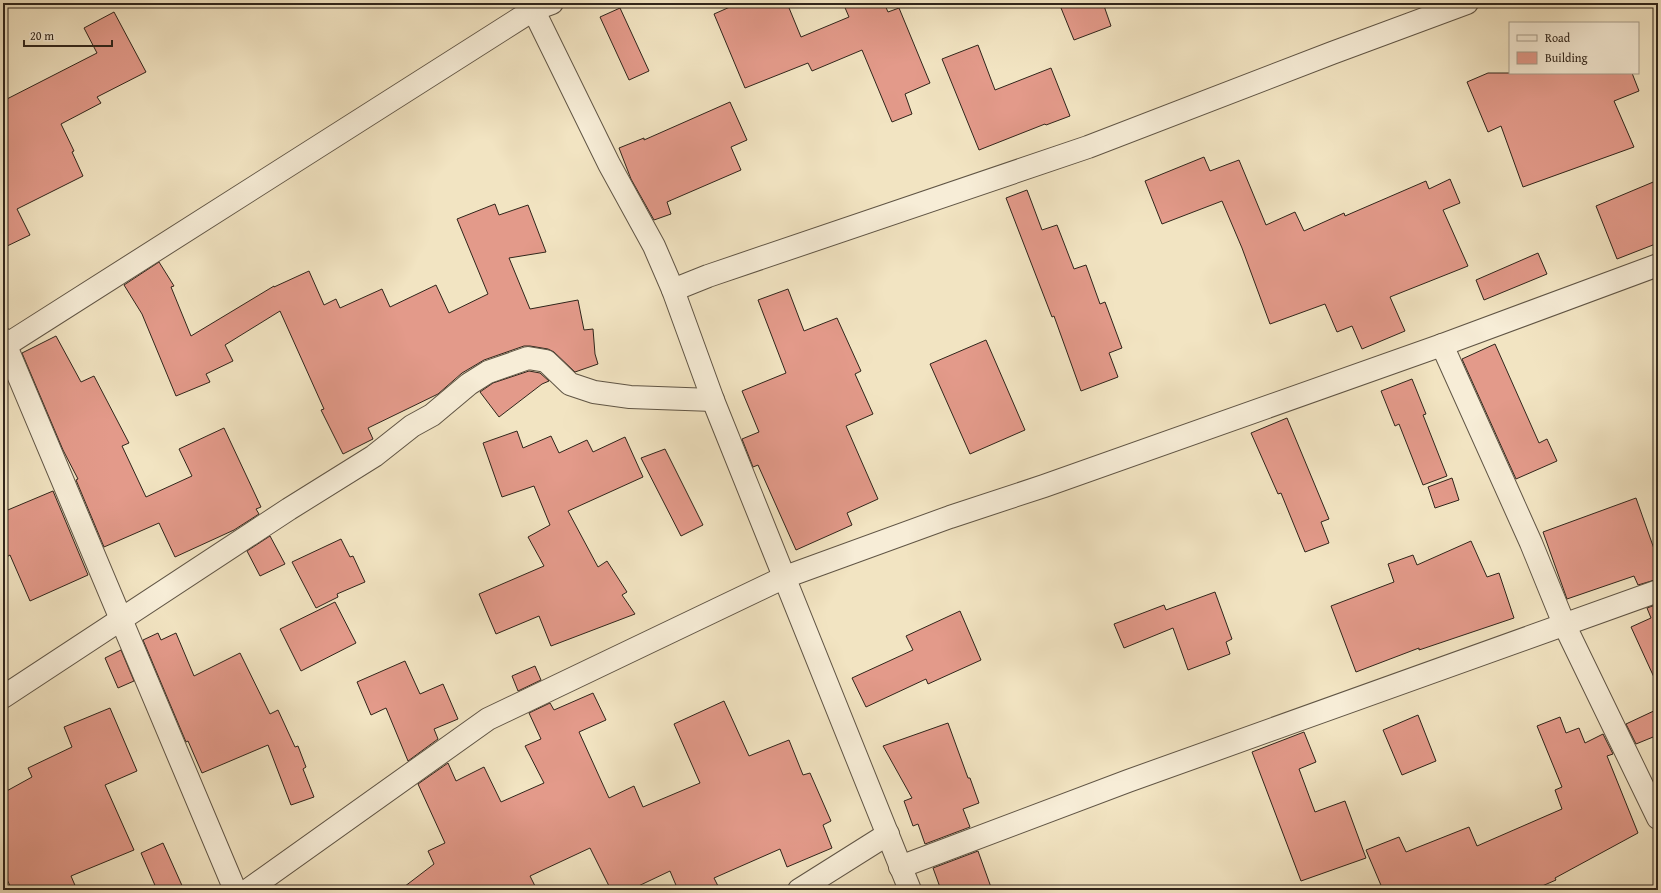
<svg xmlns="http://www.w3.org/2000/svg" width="1661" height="893" font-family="'Gentium Book Plus',serif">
	<rect width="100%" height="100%" fill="#f2e4c2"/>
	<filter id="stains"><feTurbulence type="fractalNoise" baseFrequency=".005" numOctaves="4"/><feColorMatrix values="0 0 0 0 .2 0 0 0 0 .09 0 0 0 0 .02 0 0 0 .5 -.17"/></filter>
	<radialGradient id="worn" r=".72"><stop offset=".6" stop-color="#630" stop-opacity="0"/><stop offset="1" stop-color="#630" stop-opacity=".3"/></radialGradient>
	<g fill="#e39a8a" stroke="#30251b">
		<polygon points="739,3 787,3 801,37 849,17 843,3 884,3 888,12 899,8 930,83 905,94 912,114 892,122 862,50 812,71 808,63 745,88 714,14"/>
		<polygon points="1059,3 1103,3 1111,26 1074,40"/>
		<polygon points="620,8 649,71 629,80 600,17"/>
		<polygon points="114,12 146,72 97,97 101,103 61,124 74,151 72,152 83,176 17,209 30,235 3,248 3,101 97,53 84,28"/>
		<polygon points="978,45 995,90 1051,68 1070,116 1046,125 1045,124 979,150 942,59"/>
		<polygon points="1488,73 1632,73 1639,91 1614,101 1634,147 1523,187 1501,126 1488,132 1467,82"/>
		<polygon points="730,102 747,140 731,147 741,170 667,202 671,214 654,220 631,179 619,148 644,138 644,140"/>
		<polygon points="1204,157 1210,171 1239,160 1266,225 1295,212 1304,231 1344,213 1345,216 1426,181 1429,189 1450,179 1460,203 1443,210 1468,266 1390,297 1405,331 1362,349 1352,326 1337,332 1325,304 1270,324 1242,248 1222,201 1162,224 1145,181"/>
		<polygon points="1658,180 1658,243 1617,259 1596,206"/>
		<polygon points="1027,190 1042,230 1057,225 1074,269 1086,265 1100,304 1105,302 1122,348 1109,353 1118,377 1081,391 1054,316 1052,317 1006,198"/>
		<polygon points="495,204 499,215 528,205 546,252 509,258 530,309 578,300 584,330 593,329 595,354 598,364 575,372 554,352 548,349 530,346 524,346 484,360 462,373 438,394 368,428 373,439 343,454 321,410 324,409 280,311 225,345 233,361 206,374 210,382 176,396 142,314 124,285 159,262 174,286 171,287 191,336 274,286 274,287 309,271 324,305 336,299 340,308 382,289 390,307 436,285 449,313 488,294 457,219"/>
		<polygon points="1538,253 1547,274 1484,300 1476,280"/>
		<polygon points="788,289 804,331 837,318 861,371 855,374 873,414 846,426 878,499 847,513 852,525 796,550 758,465 753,467 742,439 759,432 742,391 786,373 758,300"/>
		<polygon points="56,336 81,382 94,376 129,443 122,446 146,497 192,476 179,449 224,428 261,507 256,509 259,514 234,530 175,557 159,523 104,547 76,480 78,479 63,450 22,353"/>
		<polygon points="986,340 1025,430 970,454 930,364"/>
		<polygon points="1495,344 1539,443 1547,439 1557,461 1516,479 1462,359"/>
		<polygon points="529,371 540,373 549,381 542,384 499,417 480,392 493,383"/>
		<polygon points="1412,379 1426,414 1423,415 1447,476 1423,485 1399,424 1395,426 1381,391"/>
		<polygon points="1287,418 1329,519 1321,522 1329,543 1305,552 1281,493 1278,494 1251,433"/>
		<polygon points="517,431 523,448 551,436 559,453 587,440 593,452 625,437 643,477 568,511 598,567 607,561 627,592 622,595 635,614 551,646 539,616 496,634 479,594 544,566 528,537 550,525 534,486 502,497 483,443"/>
		<polygon points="665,449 703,525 681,536 641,458"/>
		<polygon points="1452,478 1459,500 1435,508 1428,487"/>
		<polygon points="53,491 88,575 30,601 10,555 3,559 3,512"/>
		<polygon points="1636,498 1658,560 1658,579 1638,585 1634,576 1567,599 1543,532"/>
		<polygon points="270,536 285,564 260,576 247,551"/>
		<polygon points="341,539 350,557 353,556 365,582 337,594 338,597 316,608 292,562"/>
		<polygon points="1471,541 1487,577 1499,573 1514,618 1419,650 1419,648 1356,672 1331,606 1394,582 1388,564 1413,555 1417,565"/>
		<polygon points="1215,592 1232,639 1226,642 1230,654 1188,670 1173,628 1124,648 1114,624 1164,605 1166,610"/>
		<polygon points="335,602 356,643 301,671 280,629"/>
		<polygon points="1658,604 1658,686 1631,627 1651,618 1647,608"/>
		<polygon points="960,611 981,660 928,684 926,679 866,707 852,678 913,650 906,636"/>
		<polygon points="158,633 161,640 176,633 194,676 240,653 270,714 278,710 295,747 298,746 306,767 303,769 314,797 291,805 268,745 202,773 188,741 186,742 143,640"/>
		<polygon points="121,650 134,681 118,688 105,658"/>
		<polygon points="405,661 420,694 443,684 458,719 434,729 438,739 408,761 386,708 371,715 357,682"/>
		<polygon points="535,666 541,680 518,691 512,676"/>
		<polygon points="593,693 606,720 579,732 609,798 634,786 643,807 700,783 674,724 724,701 749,756 789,740 803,775 810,773 831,821 823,825 832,848 787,867 780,849 714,878 720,890 678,890 670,871 630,890 611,890 590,848 530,876 537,890 400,890 434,864 428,851 445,843 418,784 448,763 456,781 484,767 501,802 544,783 525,746 541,739 529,713 550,703 554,710"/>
		<polygon points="110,708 137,771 105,785 134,850 71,876 77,890 12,890 3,871 3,793 32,777 28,768 72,747 64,727"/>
		<polygon points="1658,709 1658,735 1636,744 1626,724"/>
		<polygon points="1418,715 1436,761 1402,775 1383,730"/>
		<polygon points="1560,717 1566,733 1579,728 1585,743 1603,734 1613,754 1607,756 1638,833 1555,878 1556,880 1533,890 1383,890 1366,850 1399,837 1406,852 1469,827 1477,846 1562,809 1555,790 1562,787 1537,726"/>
		<polygon points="948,723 968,778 970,778 979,803 963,809 970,827 925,844 918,824 913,826 904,801 912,798 883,746"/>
		<polygon points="1304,732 1316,762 1299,769 1315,812 1345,801 1366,858 1301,881 1252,752"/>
		<polygon points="163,843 184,890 157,890 141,853"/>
		<polygon points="978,851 992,890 941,890 933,868"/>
	</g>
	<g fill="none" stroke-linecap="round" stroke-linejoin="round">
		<defs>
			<g id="minor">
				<polyline points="530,3 609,164 654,246 673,290 713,400 910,890"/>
				<polyline points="673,290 708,276 1088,147 1332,53 1467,3"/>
				<polyline points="3,339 235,890"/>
				<polyline points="1442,345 1531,543 1564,624 1658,818"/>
				<polyline points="3,347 533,10 552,3"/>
				<polyline points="3,697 289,509 374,456 412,426 432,415 469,384 488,372 528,358 546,361 570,384 594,392 630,397 713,400"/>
				<polyline points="900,867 1128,781 1658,591"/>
				<polyline points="248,890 488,719 785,577 950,517 1044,486 1442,345 1658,265"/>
				<polyline points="799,890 888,834"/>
			</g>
		</defs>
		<use href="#minor" stroke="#605545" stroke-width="24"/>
		<use href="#minor" stroke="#f7edd7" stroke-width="22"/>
	</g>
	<rect width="1661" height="893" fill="none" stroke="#f2e4c2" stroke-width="16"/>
	<rect x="4" y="4" width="1653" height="885" fill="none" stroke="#30251b" stroke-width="2"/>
	<rect x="8" y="8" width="1645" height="877" fill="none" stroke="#30251b"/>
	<rect x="1509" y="22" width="130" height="52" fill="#f7edd7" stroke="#a79d8c"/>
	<rect x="1517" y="35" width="20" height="6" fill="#f7edd7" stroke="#a79d8c"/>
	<text x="1545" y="42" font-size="12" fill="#30251b">Road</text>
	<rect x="1517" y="52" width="20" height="12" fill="#e39a8a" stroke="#a79d8c"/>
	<text x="1545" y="62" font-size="12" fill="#30251b">Building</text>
	<path d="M24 40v6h88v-6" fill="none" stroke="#30251b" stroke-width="2"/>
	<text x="30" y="40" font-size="12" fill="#30251b" stroke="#f7edd7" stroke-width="3" paint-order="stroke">20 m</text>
	<rect width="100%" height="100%" filter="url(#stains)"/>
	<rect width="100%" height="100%" fill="url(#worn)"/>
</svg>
